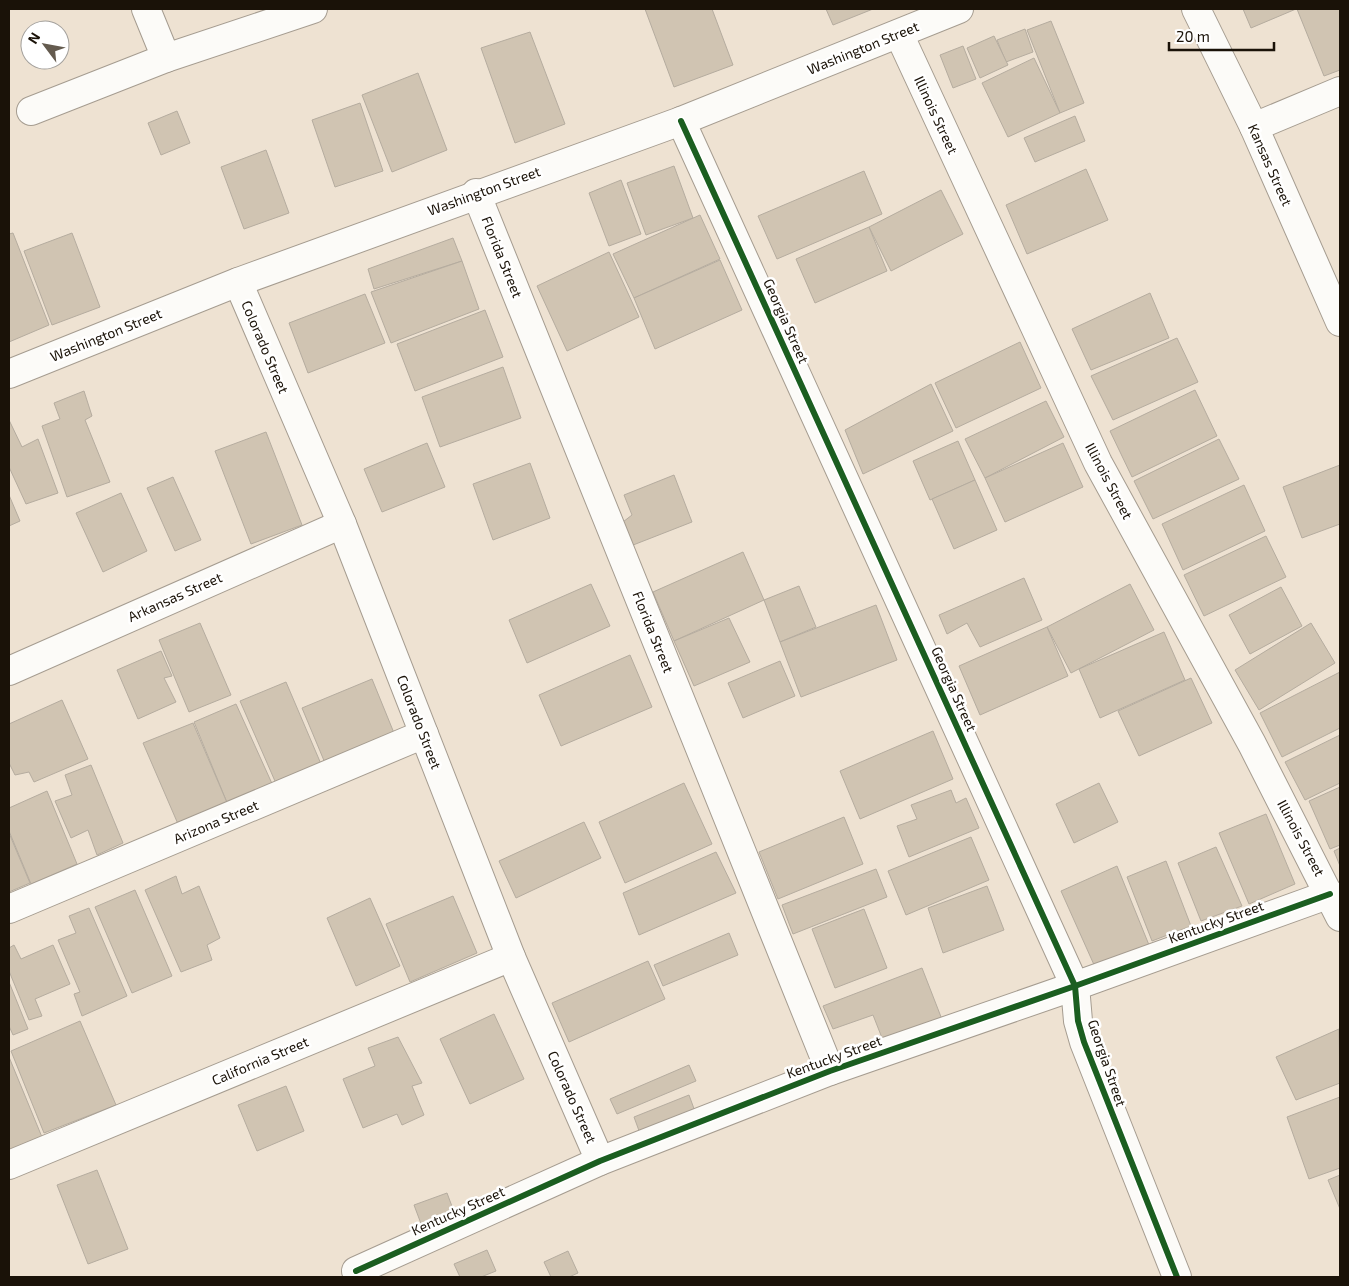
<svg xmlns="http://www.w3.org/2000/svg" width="1349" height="1286" font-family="'Exo 2',sans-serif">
	<rect width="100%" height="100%" fill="#eee2d2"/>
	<g fill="#d0c4b2" stroke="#b5ac9f">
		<polygon points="645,9 712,9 733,65 674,87"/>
		<polygon points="826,9 873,9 833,25"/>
		<polygon points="1243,9 1296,9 1251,28"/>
		<polygon points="1297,9 1340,9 1340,70 1324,76"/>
		<polygon points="1051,21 1084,103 1060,113 1027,30"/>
		<polygon points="1025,29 1033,52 1006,62 997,40"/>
		<polygon points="530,32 565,124 515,143 481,48"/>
		<polygon points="994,36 1008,65 980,78 967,48"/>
		<polygon points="963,46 976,79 953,88 940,55"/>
		<polygon points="1034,58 1060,113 1008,137 982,83"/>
		<polygon points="418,73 447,150 392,172 362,95"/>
		<polygon points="360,103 383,171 335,187 312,120"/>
		<polygon points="177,111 190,143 161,155 148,123"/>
		<polygon points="1075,116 1085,141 1035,162 1024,138"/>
		<polygon points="266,150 289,213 244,229 221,167"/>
		<polygon points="674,166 693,218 646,235 627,183"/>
		<polygon points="1086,169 1108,220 1027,254 1006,205"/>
		<polygon points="864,171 882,214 777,259 758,216"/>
		<polygon points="621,180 641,234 609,246 589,193"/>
		<polygon points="941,190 963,234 891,271 869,227"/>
		<polygon points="700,215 720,259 634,298 613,254"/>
		<polygon points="869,227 887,271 815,303 796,259"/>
		<polygon points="13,233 49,325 9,342 9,234"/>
		<polygon points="72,233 100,307 52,325 24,251"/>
		<polygon points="453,238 462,261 374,289 368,269"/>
		<polygon points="609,252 639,317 567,351 537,286"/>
		<polygon points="720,260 742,310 655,349 634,298"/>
		<polygon points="462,261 479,309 391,343 371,292"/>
		<polygon points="1150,293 1169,338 1091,370 1072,329"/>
		<polygon points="365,294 385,343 308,373 289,323"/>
		<polygon points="485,310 503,357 415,391 397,344"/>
		<polygon points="1177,338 1198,382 1113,420 1091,376"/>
		<polygon points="1020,342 1041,388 956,428 935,383"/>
		<polygon points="503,367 521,418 440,447 422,397"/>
		<polygon points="931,384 953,431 863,474 845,430"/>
		<polygon points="1195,390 1217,436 1132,477 1110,431"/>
		<polygon points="84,391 92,416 85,420 110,482 67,497 42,426 60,419 54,403"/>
		<polygon points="1046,401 1064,437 985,478 965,439"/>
		<polygon points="9,420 22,447 38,439 58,493 26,504 9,467"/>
		<polygon points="266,432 302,525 251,544 215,451"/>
		<polygon points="1219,439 1239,479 1153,519 1134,481"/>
		<polygon points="958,441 975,480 930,500 913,461"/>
		<polygon points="427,443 445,487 382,512 364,469"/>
		<polygon points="1063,443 1083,487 1005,522 985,478"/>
		<polygon points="530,463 550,518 493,540 473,484"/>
		<polygon points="1340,465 1340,524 1302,538 1283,487"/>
		<polygon points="674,475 692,522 628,547 619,525 632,515 624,495"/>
		<polygon points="173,477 201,540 175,551 147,488"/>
		<polygon points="975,480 997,530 954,549 932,499"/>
		<polygon points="1244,485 1265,531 1183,570 1162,524"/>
		<polygon points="121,493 147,551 103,572 76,513"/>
		<polygon points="9,495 20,521 9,526"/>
		<polygon points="1266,536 1286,577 1204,616 1184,575"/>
		<polygon points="743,552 764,600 674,641 653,592"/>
		<polygon points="1024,578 1042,620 980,647 967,623 947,634 939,615"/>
		<polygon points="591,584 610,626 527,663 509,620"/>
		<polygon points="1130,584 1154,630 1071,673 1047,627"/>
		<polygon points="799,586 816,627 780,642 764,600"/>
		<polygon points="1281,587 1302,626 1250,654 1229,615"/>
		<polygon points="876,605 897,660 801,697 780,642"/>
		<polygon points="729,618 750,662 694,686 674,641"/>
		<polygon points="200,623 231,695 189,712 159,640"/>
		<polygon points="1311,623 1335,663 1259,710 1235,670"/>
		<polygon points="1047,627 1068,676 980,715 959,666"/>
		<polygon points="1164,632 1185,680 1100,718 1079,669"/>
		<polygon points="161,651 172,676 164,678 176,702 138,719 117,670"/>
		<polygon points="630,655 652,707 561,746 539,695"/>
		<polygon points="780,661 795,696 743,718 728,683"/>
		<polygon points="1340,672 1340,728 1282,757 1260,713"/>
		<polygon points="1191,678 1212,723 1139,756 1118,711"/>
		<polygon points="372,679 394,733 325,763 302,708"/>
		<polygon points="286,682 324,771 278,788 240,701"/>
		<polygon points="62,700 88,759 34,782 29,772 15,775 9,763 9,724"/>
		<polygon points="236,704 274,788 228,805 194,722"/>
		<polygon points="193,723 228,805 178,824 143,743"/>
		<polygon points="933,731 953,779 860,819 840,771"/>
		<polygon points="1340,735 1340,783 1305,800 1285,762"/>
		<polygon points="91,765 123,843 97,855 88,830 71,838 55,801 72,795 65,775"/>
		<polygon points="684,783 712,844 625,883 599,822"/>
		<polygon points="1099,783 1118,822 1074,843 1056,804"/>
		<polygon points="1340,787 1340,845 1330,849 1309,801"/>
		<polygon points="951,790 956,803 966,798 979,828 909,857 897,826 917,819 911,805"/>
		<polygon points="47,791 77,864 31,884 9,831 9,808"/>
		<polygon points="1266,814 1295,884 1249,904 1219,833"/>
		<polygon points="844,817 863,864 778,899 759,852"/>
		<polygon points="584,822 601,858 516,898 499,861"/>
		<polygon points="9,833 30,883 9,892"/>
		<polygon points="971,837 989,880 906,915 888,871"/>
		<polygon points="1216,847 1242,906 1201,921 1178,863"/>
		<polygon points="1340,848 1340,866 1334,851"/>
		<polygon points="716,852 736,893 639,935 623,893"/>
		<polygon points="1166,861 1191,926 1152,941 1127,877"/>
		<polygon points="1117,866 1149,945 1095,967 1061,891"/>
		<polygon points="876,869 887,897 793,934 782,905"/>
		<polygon points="176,876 182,894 199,886 220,938 207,945 212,960 181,972 145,890"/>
		<polygon points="987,886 1004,930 943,953 928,908"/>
		<polygon points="135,890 172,976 132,993 95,907"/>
		<polygon points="453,896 477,953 410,982 386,924"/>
		<polygon points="370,898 400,966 356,986 327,918"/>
		<polygon points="89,908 127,996 82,1016 74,994 80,992 58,940 76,933 69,916"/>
		<polygon points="864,909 887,968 835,988 812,929"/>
		<polygon points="729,933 738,955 663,986 654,965"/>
		<polygon points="14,945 21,959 53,945 70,984 35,999 42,1016 29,1020 9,971 9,948"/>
		<polygon points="648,961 665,999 569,1042 552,1003"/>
		<polygon points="922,968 943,1022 884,1043 873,1015 833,1029 823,1006"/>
		<polygon points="9,982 28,1029 13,1035 9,1026"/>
		<polygon points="494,1014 524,1079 470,1104 440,1039"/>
		<polygon points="80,1021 116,1105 44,1133 11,1051"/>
		<polygon points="1339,1029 1340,1083 1296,1100 1276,1057"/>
		<polygon points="398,1037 422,1083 412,1086 424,1115 402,1125 397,1114 363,1128 343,1079 375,1066 368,1048"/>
		<polygon points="9,1057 44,1142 9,1156"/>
		<polygon points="689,1065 696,1081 617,1114 610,1099"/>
		<polygon points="286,1086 304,1131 257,1151 238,1105"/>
		<polygon points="689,1095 697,1117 642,1139 634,1117"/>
		<polygon points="1340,1097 1340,1168 1309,1179 1287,1117"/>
		<polygon points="97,1170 128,1249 88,1264 57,1185"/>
		<polygon points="1340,1175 1340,1209 1328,1180"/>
		<polygon points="447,1193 456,1217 423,1229 414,1205"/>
		<polygon points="487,1250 496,1271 481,1277 460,1277 454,1264"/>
		<polygon points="568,1251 578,1273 569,1277 551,1277 544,1262"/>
	</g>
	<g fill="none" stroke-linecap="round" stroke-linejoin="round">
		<defs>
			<g id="street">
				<polyline points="146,9 166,58"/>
				<polyline points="1196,9 1254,127 1340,322"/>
				<polyline points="899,34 1098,463 1252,744 1340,917"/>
				<polyline points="31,111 166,58 313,9"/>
				<polyline points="681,121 1075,986 1078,1021 1084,1042 1177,1277"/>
				<polyline points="1254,127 1340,91"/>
				<polyline points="476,193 830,1071"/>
				<polyline points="238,282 342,524 511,957 600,1161"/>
				<polyline points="9,374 238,282 681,121 959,9"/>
				<polyline points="9,671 342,524"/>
				<polyline points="9,909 424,734"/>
				<polyline points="9,1165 511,957"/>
				<polyline points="356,1271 600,1161 830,1071 1075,986 1330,894"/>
			</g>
		</defs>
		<use href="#street" stroke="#a59c90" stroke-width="30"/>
		<use href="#street" stroke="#fcfbf8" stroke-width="28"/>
		<defs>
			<g id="cycleway">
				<polyline points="681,121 1075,986 1078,1021 1084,1042 1177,1277"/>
				<polyline points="356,1271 600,1161 830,1071 1075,986 1330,894"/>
			</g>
		</defs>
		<use href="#cycleway" stroke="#fff" stroke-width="9"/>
		<use href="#cycleway" stroke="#1b5e20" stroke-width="6"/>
	</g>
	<g text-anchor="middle" stroke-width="5" stroke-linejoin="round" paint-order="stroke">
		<g font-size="14" fill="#1a1208" stroke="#fff">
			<text transform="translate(863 48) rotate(-22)" y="5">Washington Street</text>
			<text transform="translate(936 115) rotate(65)" y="5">Illinois Street</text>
			<text transform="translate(1270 165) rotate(66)" y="5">Kansas Street</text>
			<text transform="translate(484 191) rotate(-20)" y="5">Washington Street</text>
			<text transform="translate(502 257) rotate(68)" y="5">Florida Street</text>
			<text transform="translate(786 321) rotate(66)" y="5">Georgia Street</text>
			<text transform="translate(106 335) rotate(-22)" y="5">Washington Street</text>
			<text transform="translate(265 347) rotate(67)" y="5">Colorado Street</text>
			<text transform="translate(1109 481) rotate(62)" y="5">Illinois Street</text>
			<text transform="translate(175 597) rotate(-24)" y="5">Arkansas Street</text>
			<text transform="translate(653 632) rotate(68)" y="5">Florida Street</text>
			<text transform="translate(954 689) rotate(66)" y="5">Georgia Street</text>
			<text transform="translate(419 722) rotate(69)" y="5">Colorado Street</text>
			<text transform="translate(216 822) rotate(-23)" y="5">Arizona Street</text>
			<text transform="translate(1301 838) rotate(62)" y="5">Illinois Street</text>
			<text transform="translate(1216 922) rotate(-20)" y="5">Kentucky Street</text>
			<text transform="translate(834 1057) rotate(-20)" y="5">Kentucky Street</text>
			<text transform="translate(260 1061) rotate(-23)" y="5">California Street</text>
			<text transform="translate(1107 1063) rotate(71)" y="5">Georgia Street</text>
			<text transform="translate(572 1097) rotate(66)" y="5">Colorado Street</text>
			<text transform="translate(458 1211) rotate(-24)" y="5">Kentucky Street</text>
		</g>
	</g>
	<rect width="1349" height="1286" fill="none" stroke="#1a1208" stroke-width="20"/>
	<g transform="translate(45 45) rotate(302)"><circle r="24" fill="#ffffff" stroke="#a3a09c"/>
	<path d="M0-4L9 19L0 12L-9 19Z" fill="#645b4f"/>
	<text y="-8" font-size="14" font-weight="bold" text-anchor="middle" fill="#1a1208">N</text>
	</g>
	<path d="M1169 42v8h105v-8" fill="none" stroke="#1a1208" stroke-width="2.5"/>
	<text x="1176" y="42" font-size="15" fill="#1a1208" stroke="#ffffff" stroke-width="4" paint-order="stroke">20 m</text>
</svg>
